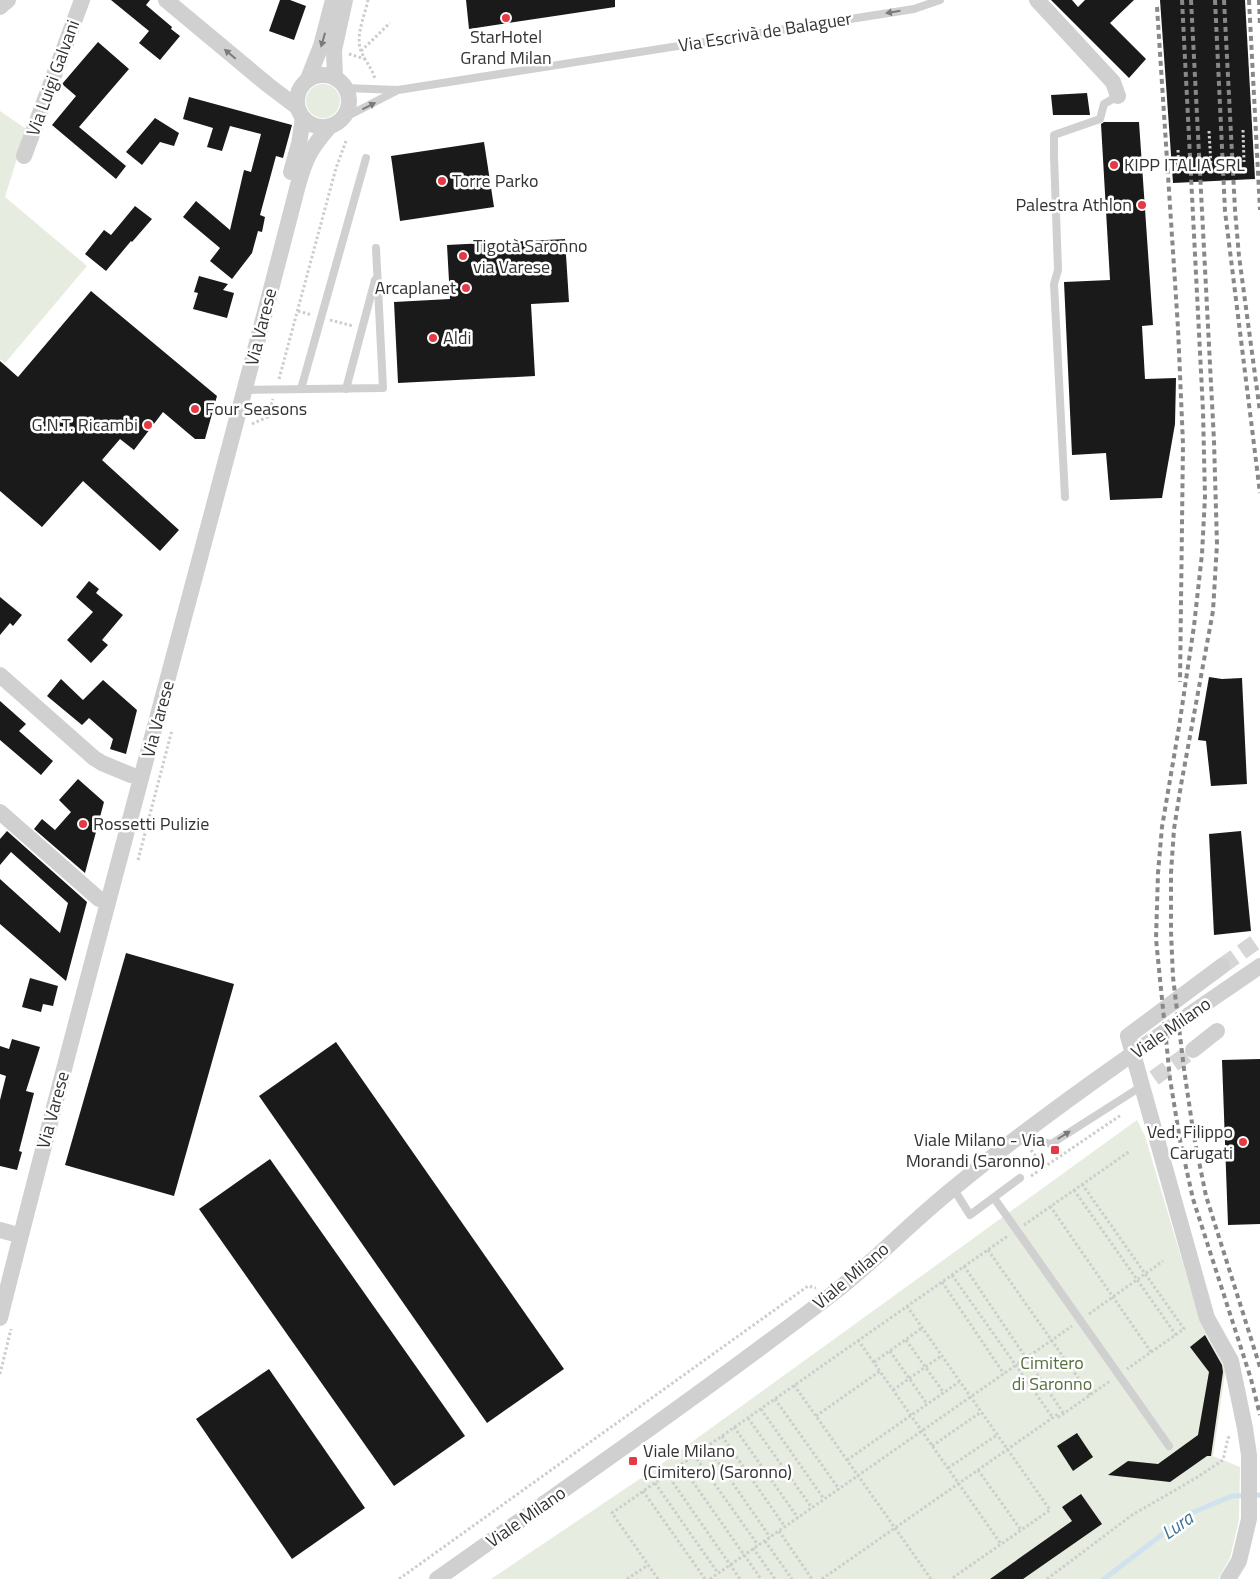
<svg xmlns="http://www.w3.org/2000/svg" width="1260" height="1579" font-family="'Titillium Web',sans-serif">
	<rect width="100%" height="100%" fill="#fff"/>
	<g fill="#e6ecdf">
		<circle cx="323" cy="101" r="17"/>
		<polygon points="0,111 26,129 5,197 87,266 5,363 0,359"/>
		<polygon points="1137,1120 1145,1136 1201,1324 1227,1360 1213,1456 1240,1467 1239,1520 1230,1558 1218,1579 491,1579 656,1468"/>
	</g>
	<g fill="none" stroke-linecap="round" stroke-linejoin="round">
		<polyline stroke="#cfe2ee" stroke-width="5" points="1104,1579 1189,1514 1232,1496 1260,1495"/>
	</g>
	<g fill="#1a1a1a">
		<polygon points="111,0 150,0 146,5 172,27 171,29 180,36 160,60 139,43 149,31"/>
		<polygon points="280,0 290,0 306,6 294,40 269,31"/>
		<polygon points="466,0 615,0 615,7 469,29"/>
		<polygon points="1051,0 1072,0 1078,7 1085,0 1134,0 1110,23 1146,59 1129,78"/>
		<polygon points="1160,0 1245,0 1255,179 1173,183"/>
		<polygon points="98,42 129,69 79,127 126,166 116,179 52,125 76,96 62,84"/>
		<polygon points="1087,93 1090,115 1053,115 1051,95"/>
		<polygon points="189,97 292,125 283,158 276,156 260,215 265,217 262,232 258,231 252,253 232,279 210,261 220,248 183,217 196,201 230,230 244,170 251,172 261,134 230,126 222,151 207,147 213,128 183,119"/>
		<polygon points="155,118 179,133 174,146 160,142 142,165 126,152"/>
		<polygon points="1104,122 1139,122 1153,325 1142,326 1145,379 1176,378 1175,424 1162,498 1110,500 1106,453 1072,455 1064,282 1110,280 1101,124"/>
		<polygon points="484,142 494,207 400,221 391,156"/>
		<polygon points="135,206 152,219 132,242 131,241 106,271 85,254 104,230 111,235"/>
		<polygon points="565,239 569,302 531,304 535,376 398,383 394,302 450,299 447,245"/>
		<polygon points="199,276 228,284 223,290 234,293 227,318 193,309 198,293 194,292"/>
		<polygon points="91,291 217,396 205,439 195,439 163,412 134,450 120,439 102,460 179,530 160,551 83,481 42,527 0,491 0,361 18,377"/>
		<polygon points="89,581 99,589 96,593 123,615 102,640 108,645 91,663 67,640 93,612 76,597"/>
		<polygon points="0,597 22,615 13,626 10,623 0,635"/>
		<polygon points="1209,677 1222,679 1242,678 1247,784 1211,786 1206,741 1198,740"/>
		<polygon points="61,679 83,700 103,680 137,710 126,754 110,749 113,739 89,718 82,725 47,696"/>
		<polygon points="0,701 26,724 19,731 53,761 41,775 0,740"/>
		<polygon points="78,779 104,802 85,873 34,829 42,819 55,830 71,812 59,800"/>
		<polygon points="7,831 87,902 66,981 0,924 0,879 60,933 68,903 11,852 0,865 0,839"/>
		<polygon points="1241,831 1251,931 1214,935 1209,834"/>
		<polygon points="126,953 234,984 174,1196 65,1165"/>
		<polygon points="30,978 58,986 53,1006 43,1004 41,1012 22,1007"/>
		<polygon points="12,1039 40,1047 26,1091 34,1093 19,1151 22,1152 17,1170 0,1166 0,1100 6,1076 0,1074 0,1046 9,1049"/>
		<polygon points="336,1042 564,1369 487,1423 259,1096"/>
		<polygon points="1260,1059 1260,1224 1228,1225 1222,1060"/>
		<polygon points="270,1159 465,1436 394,1486 199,1209"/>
		<polygon points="1205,1335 1222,1365 1223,1372 1211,1456 1207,1456 1170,1482 1108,1475 1128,1461 1158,1464 1198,1435 1209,1372 1190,1347"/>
		<polygon points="269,1369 365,1508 292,1559 196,1419"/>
		<polygon points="1077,1433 1093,1457 1073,1471 1057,1446"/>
		<polygon points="1081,1494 1102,1524 1023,1579 990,1579 1072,1521 1062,1507"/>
	</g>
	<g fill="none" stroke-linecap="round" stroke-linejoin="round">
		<g stroke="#d6d6d6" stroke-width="16" stroke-dasharray="16 8" stroke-linecap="butt">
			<polyline points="1222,966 1260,939"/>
			<polyline points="1154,1078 1193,1050"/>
		</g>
		<g stroke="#cdcdcd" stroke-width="3" stroke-dasharray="2.5 2.5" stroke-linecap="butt">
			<path d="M368 0C365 15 355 36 361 51 365 61 372 68 375 79"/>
			<polyline points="361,51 390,23"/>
			<polyline points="349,54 365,59"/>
			<polyline points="1243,130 1244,162"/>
			<polyline points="1209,131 1211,165"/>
			<polyline points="1178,150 1179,172"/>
			<polyline points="298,311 312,315"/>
			<polyline points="330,320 353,326"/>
			<polyline points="279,379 336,168 346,141"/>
			<polyline points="252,424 268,417 273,399"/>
			<polyline points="138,860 172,730"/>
			<polyline points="1031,1150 1044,1167"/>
			<polyline points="1031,1176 1121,1115"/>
			<polyline points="1082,1184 1184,1329 1127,1369"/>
			<polyline points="1074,1190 1176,1335"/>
			<polyline points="1050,1206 1151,1352"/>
			<polyline points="1024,1225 1130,1151"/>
			<polyline points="988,1250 1090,1395"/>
			<polyline points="964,1266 1064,1414"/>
			<polyline points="952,1275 1053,1418"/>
			<polyline points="942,1282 1004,1374"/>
			<polyline points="907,1306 1050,1510 951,1579"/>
			<polyline points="1089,1314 1163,1261"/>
			<polyline points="858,1340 1001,1544"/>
			<polyline points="906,1340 944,1393"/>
			<polyline points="890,1351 927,1404"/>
			<polyline points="874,1362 922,1328"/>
			<polyline points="0,1374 11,1329"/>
			<polyline points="794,1385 931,1579"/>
			<polyline points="893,1390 941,1356"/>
			<polyline points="775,1399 839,1489"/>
			<polyline points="761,1409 824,1499"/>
			<polyline points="816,1416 880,1371"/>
			<polyline points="748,1418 812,1508"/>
			<polyline points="734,1427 798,1518"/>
			<polyline points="722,1436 785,1527"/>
			<polyline points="707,1446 770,1537"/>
			<polyline points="932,1446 981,1412"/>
			<polyline points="694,1455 758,1545"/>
			<polyline points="847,1460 959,1382"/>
			<polyline points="681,1465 761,1579"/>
			<polyline points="948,1468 997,1435"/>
			<polyline points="978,1470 1021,1530"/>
			<polyline points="667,1474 740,1579"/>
			<polyline points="655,1483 718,1573"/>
			<polyline points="643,1491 705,1579"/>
			<polyline points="779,1531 812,1579"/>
			<polyline points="765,1541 792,1579"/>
			<polyline points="753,1548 775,1579"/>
			<polyline points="399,1579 808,1286 816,1288"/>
			<polyline points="627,1579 648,1565"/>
			<polyline points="658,1579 612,1513 1009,1235"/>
			<polyline points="710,1579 1072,1326"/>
			<polyline points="822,1579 1058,1414 1059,1417 1110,1381"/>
			<polyline points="1047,1579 1132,1515 1196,1478 1223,1460 1228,1438 1231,1436"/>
		</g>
		<g stroke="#d0d0d0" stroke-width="8">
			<polyline points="345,88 398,90 914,9 940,0"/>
			<polyline points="340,120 398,90"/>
			<polyline points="301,389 366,158"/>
			<polyline points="346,389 375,280"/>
			<polyline points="245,390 383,388 376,248"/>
			<polyline points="1065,497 1054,284 1058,270 1054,155 1054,135 1100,119 1104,104 1118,96"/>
			<polyline points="1021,1136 1051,1144 1142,1086"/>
			<polyline points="953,1188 970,1215 1020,1178"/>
			<polyline points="994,1198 1169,1446"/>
		</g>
		<g stroke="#d0d0d0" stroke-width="16">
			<polyline points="166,0 268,85 297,107"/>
			<polyline points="1037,0 1113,82 1118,96"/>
			<polyline points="0,7 8,0"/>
			<circle cx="323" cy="101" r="26"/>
			<polyline points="335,78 334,50 345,0"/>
			<polyline points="308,79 321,46 333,0"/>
			<polyline points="24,156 82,0"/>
			<polyline points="291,172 299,144 303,118"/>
			<polyline points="0,675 94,758 102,763 131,775"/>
			<polyline points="0,812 99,899"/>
			<polyline points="1222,966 1128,1036 1207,1318 1231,1361 1245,1428 1249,1455 1249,1519 1239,1561 1228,1579"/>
			<polyline points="1193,1050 1217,1031"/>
			<polyline points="0,1230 11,1233"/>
			<path d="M0 1318C95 939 201 563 298 185 306 157 311 148 330 126"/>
			<path d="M437 1579C569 1486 702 1393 831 1295 874 1262 912 1221 955 1187 1052 1107 1157 1037 1260 966"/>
		</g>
		<g stroke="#888" stroke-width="4" stroke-dasharray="5 4" stroke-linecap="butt">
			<polyline points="1182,0 1203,411 1205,497 1202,554 1194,626 1179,727 1162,827 1158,873 1156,939 1170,1079 1180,1140 1193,1199 1251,1379 1260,1415"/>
			<polyline points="1191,0 1214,441 1217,544 1213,611 1181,785 1174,829 1171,873 1171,932 1173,977 1184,1069 1194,1137 1206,1196 1260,1367"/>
			<polyline points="1215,0 1225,211 1260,493"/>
			<polyline points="1224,0 1235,210 1239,256 1260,412"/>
			<polyline points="1249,0 1260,210"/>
			<polyline points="1259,0 1260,26"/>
			<polyline points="1157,7 1178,328 1183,444 1180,682"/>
		</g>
	</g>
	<defs><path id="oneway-solid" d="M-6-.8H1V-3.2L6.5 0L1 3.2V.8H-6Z" transform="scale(1.25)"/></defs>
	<g fill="#7a7a7a">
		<use href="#oneway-solid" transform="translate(893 12) rotate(171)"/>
		<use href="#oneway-solid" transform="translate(323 40) rotate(106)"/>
		<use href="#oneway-solid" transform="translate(230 54) rotate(-140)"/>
		<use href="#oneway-solid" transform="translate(369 106) rotate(-27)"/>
		<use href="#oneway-solid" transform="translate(1064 1135) rotate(-32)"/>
	</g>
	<g fill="#e63946" stroke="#fff" stroke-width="2">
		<circle cx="506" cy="18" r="5"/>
		<circle cx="1114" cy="165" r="5"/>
		<circle cx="442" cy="181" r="5"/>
		<circle cx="1142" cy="205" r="5"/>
		<circle cx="463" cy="256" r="5"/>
		<circle cx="466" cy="288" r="5"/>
		<circle cx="433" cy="338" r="5"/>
		<circle cx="195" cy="409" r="5"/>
		<circle cx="148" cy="425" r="5"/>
		<circle cx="83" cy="824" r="5"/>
		<circle cx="1243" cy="1142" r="5"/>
		<rect x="1050" y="1145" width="10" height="10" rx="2.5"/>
		<rect x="628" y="1456" width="10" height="10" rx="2.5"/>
	</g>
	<g text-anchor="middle" stroke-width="5" stroke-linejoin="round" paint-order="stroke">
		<g font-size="18" fill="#333" stroke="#fff">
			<text transform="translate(765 32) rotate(-9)" y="6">Via Escrivà de Balaguer</text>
			<text transform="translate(53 78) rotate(-70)" y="6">Via Luigi Galvani</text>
			<text transform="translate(261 327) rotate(-76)" y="6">Via Varese</text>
			<text transform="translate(158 719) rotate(-75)" y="6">Via Varese</text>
			<text transform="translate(1171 1028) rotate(-35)" y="6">Viale Milano</text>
			<text transform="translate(53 1110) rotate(-75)" y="6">Via Varese</text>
			<text transform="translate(851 1276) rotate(-40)" y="6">Viale Milano</text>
			<text transform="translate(526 1517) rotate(-35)" y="6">Viale Milano</text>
		</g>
		<g font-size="18" fill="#333" stroke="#fff" text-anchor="start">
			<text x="506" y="43" text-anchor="middle">StarHotel<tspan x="506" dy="21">Grand Milan</tspan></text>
			<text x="1124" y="171">KIPP ITALIA SRL</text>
			<text x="452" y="187">Torre Parko</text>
			<text x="1132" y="211" text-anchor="end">Palestra Athlon</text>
			<text x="473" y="252">Tigotà Saronno<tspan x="473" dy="21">via Varese</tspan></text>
			<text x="456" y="294" text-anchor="end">Arcaplanet</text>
			<text x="443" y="344">Aldi</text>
			<text x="205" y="415">Four Seasons</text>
			<text x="138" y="431" text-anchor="end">G.N.T. Ricambi</text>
			<text x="93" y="830">Rossetti Pulizie</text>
			<text x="1233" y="1138" text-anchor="end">Ved. Filippo<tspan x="1233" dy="21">Carugati</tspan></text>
			<text x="1045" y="1146" text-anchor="end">Viale Milano - Via<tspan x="1045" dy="21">Morandi (Saronno)</tspan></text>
			<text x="643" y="1457">Viale Milano<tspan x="643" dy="21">(Cimitero) (Saronno)</tspan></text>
		</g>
		<g font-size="18" fill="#56703f" stroke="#fff">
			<text x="1052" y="1369">Cimitero<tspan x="1052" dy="21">di Saronno</tspan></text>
		</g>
		<g font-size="19" font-style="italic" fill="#3f7597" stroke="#fff">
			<text transform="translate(1177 1525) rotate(-35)" y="7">Lura</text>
		</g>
	</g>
</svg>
